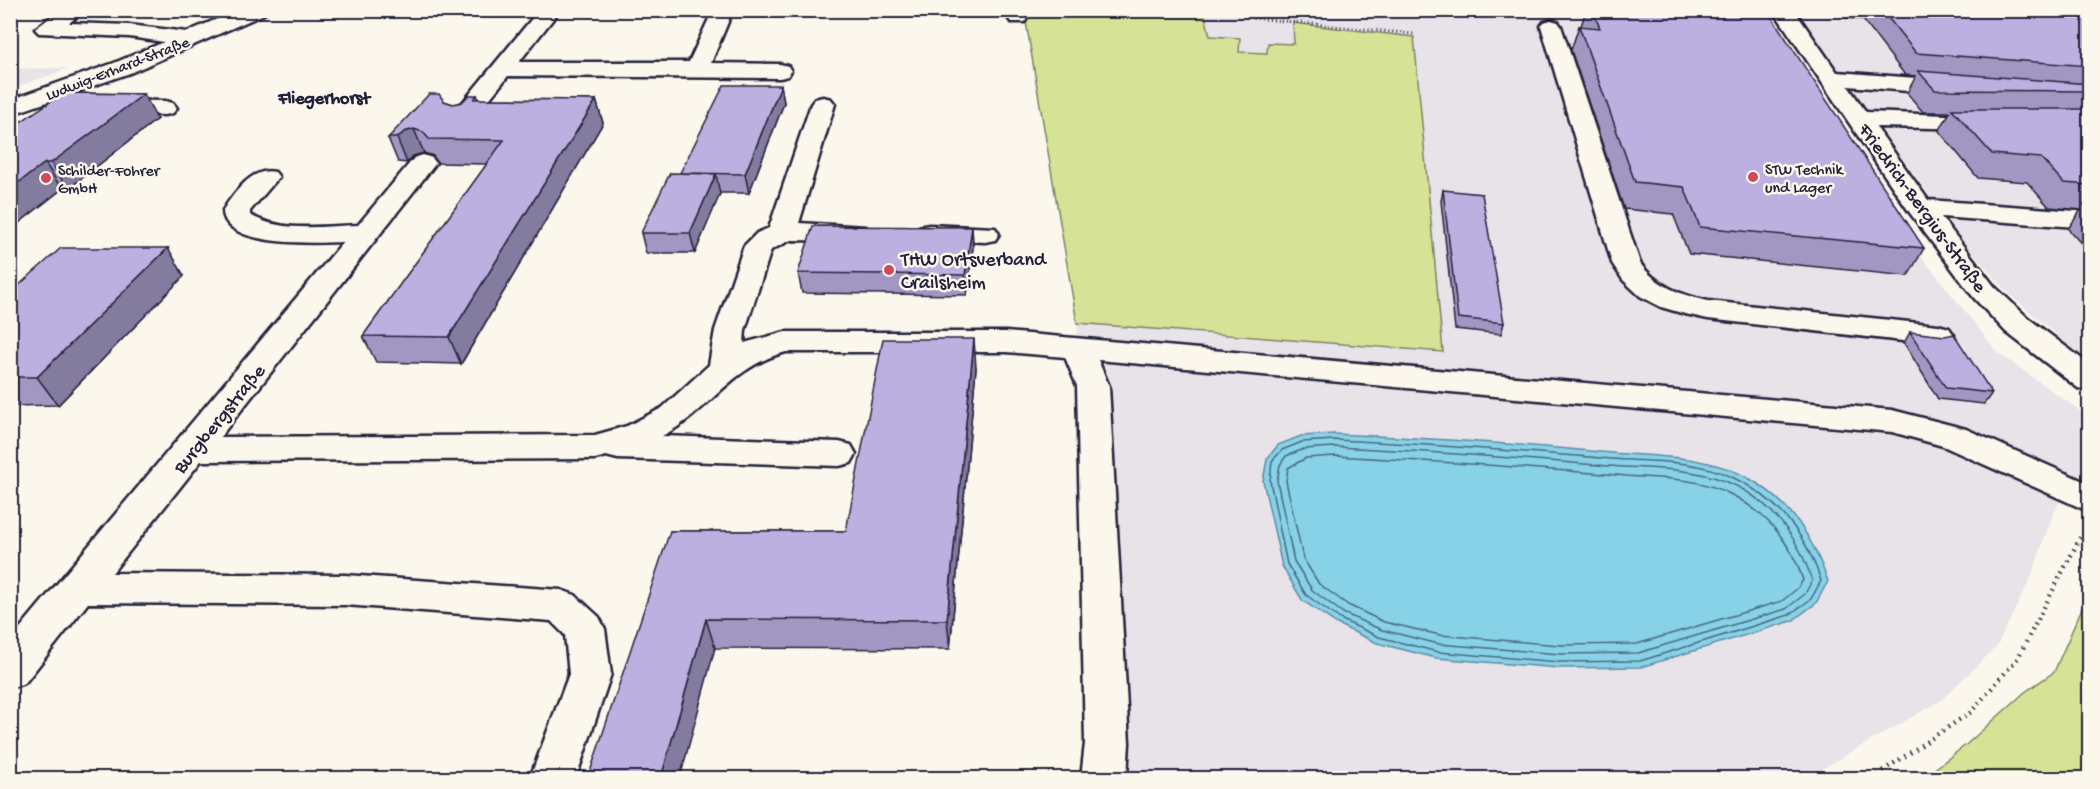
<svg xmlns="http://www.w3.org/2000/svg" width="2100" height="789" font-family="'Gochi Hand',sans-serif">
	<rect width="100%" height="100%" fill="#fbf7ec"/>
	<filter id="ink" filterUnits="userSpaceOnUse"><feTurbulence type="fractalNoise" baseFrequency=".0167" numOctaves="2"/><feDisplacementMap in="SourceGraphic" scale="12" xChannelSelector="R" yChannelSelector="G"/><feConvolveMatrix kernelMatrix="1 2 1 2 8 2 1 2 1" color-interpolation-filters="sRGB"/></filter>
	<g filter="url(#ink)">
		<g fill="#e8e2e9">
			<polygon points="1204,11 1759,11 1917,251 1998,353 2089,417 2089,477 2073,478 2053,514 2031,577 1997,646 1940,701 1806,778 1104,778 1107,743 1077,323 1262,339 1240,164"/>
			<polygon points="1795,11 2089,11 2089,363 2007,292 1961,239"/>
			<polygon points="69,68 11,89 11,69"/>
		</g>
		<g fill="#d6e295" stroke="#7c8268" stroke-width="1.5">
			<polygon points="1027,10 1204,11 1210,36 1240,38 1239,52 1267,53 1268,43 1294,44 1293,23 1414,37 1443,352 1077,323 1025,16"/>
			<polygon points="2089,592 2089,778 1923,778 1967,744 2025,692 2054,672"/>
		</g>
		<path fill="#87d2e7" stroke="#5f8ca2" stroke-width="1.5" d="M1334 434C1427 438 1520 444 1612 453 1658 457 1709 455 1750 479 1792 503 1812 537 1828 581L1816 603 1792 621 1641 667 1559 668 1436 658 1377 643 1337 624 1302 600 1282 566 1263 481 1267 459 1278 445 1301 436Z"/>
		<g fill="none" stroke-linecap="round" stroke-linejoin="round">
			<g stroke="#4a6880" stroke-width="1.5">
				<path d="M1334 440C1427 444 1519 451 1611 459 1652 462 1695 459 1732 477 1777 498 1806 534 1821 581L1811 599 1789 615 1640 661 1559 662 1438 652 1379 637 1340 619 1306 595 1287 564 1270 481 1272 461 1282 450 1302 442Z"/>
				<path d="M1334 447C1425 451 1516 458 1608 466 1647 469 1688 467 1725 481 1769 498 1799 537 1812 581L1805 594 1786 609 1638 653 1560 654 1439 644 1382 630 1343 613 1312 590 1294 561 1277 481 1280 465 1286 456 1304 449Z"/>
				<path d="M1335 456C1429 461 1523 467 1616 475 1652 479 1691 476 1724 491 1763 509 1790 540 1803 580L1798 588 1782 601 1637 644 1560 645 1440 635 1384 622 1348 605 1319 584 1303 558 1286 481 1288 468 1306 458Z"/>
			</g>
			<defs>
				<g id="minor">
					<polygon points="60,10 85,10 69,23 129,25 187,32 238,10 267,10 264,14 130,73 10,115 10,100 114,63 164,42 129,37 39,33 35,29"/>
					<polygon points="539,10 560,10 519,62 689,62 713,10 733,10 711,63 780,64 788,66 791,71 788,76 780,78 508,76 470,123 462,125 454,123 450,118 454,113"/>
					<polygon points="1011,10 1031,10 1025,22 1011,22 1008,18"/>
					<polygon points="1773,10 1794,10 1837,72 1956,81 1964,83 1968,88 1964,93 1956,95 1848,86 1866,112 1999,117 2002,122 1999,127 1990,129 1876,127 1928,200 2090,212 2090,228 1941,217 1994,286 2028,318 2090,365 2090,391 2078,388 2006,332 1974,298 1910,213"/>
					<polygon points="1834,10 1914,10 1921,16 1918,20 1911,22 1844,16"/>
					<path d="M1551 20 1558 22 1561 26 1640 263C1656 286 1682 295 1708 301L1938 325 1949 328 1954 335 1949 342 1938 345 1708 319 1685 314 1661 307 1640 296 1623 280 1612 263 1541 26 1544 22Z"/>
					<path d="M823 97 831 99 835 104 799 223 866 227 870 233 866 239 856 241 791 240 771 250 745 330 744 343 785 332H1006L1892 410 1966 429 2090 484V512L1943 446 1892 432 1098 360 1109 386 1129 743 1127 778H1081L1085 743 1077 386 1065 357 1006 352H786C729 367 712 410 662 436L839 442 851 445 856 454 851 463 839 466 618 459 606 456 595 459 201 461 112 573 345 575 561 590 575 595 599 617 605 629 611 674 576 778H530L569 674 565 635 551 621 345 605 88 603 25 683 10 688V640L343 242C317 243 222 248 223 210 234 193 253 166 275 172L279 177 250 211V215C281 233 323 226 358 225L414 158 423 155 432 158 436 163 220 437 595 435 627 426 662 408 709 365 715 330 744 246 757 233 769 228 811 104 815 99Z"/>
					<polygon points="107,100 165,101 173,103 177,108 173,113 165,115 99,112 95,107 99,102"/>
					<polygon points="929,225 995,228 999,234 995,240 985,242 919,239 915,233 919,227"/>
				</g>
			</defs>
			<use href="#minor" stroke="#22223b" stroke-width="5"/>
			<polyline stroke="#22223b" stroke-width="3" stroke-dasharray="1 3" stroke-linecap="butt" points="1253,18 1414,34"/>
			<polyline stroke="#22223b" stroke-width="4.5" stroke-dasharray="1.5 5" stroke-linecap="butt" points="1872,778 1971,712 2018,658 2081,536"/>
			<use href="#minor" fill="#fbf7ec" fill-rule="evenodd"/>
		</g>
		<g fill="#a297c2" stroke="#22223b" stroke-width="1.5">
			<polygon points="1586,10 1697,10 1924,248 1908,276 1689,254 1673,214 1624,209 1571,50 1579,26 1581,26"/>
			<polygon points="1867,10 2090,10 2090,253 2068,229 2081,210 2049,207 2027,182 1978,178 1939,131 1950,112 1923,112 1907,93 1916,76 1905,75 1863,20"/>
			<polygon points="781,85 784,103 749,193 720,193 695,253 646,253 641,233 680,174"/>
			<polygon points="69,93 144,94 157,119 68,189 62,189 10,230"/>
			<polygon points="477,95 479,99 596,100 603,123 461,364 376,362 363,336 487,164 438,163 433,156 424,153 413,156 407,163 398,162 388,138 444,101 453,104 462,102"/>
			<polygon points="1443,190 1504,323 1501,334 1455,329 1441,201"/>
			<polygon points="972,227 973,247 967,295 802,293 798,273"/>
			<polygon points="168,248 184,276 58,405 10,406 10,293"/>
			<polygon points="1910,332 1992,393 1984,404 1938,399 1904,343"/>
			<polygon points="976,368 950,649 715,648 670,531 846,531"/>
		</g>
		<g fill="#847b9e" stroke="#22223b" stroke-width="1.5">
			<polygon points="781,85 784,103 749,193 745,174"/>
			<polygon points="144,94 157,119 68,189 51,163"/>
			<polygon points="596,100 603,123 461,364 449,337"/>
			<polygon points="414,129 424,153 413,156 407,163 397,138 404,132"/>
			<polygon points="45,163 62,189 10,230 10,189"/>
			<polygon points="716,174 720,194 695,253 690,233"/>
			<polygon points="972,227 973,247 967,295 965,275"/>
			<polygon points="168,248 184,276 58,405 37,377"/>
			<polygon points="974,339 976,368 950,649 947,620"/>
			<polygon points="706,619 715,648 680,778 661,778"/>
		</g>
		<g fill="#bcb0e1" stroke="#22223b" stroke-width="1.5">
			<polygon points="1592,10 1697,10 1771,16 1924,248 1700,227 1684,187 1635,182 1579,26 1600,28"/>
			<polygon points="1882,10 2090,10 2090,66 1916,53"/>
			<polygon points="1918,71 2090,84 2090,91 1935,90"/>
			<polygon points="724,85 781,85 745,174 680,173"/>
			<polygon points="69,93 144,94 51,163 45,163 10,189 10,129 59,96"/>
			<polygon points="429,94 439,94 444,101 453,104 462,102 469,95 477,95 474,99 596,100 449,337 363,336 504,140 429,139 423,132 414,129 404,132 397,138 388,138"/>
			<polygon points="1952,109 2090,109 2090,185 2064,183 2041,158 1992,154"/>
			<polygon points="670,173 716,174 690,233 641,233"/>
			<polygon points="1443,190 1482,194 1504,323 1458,318"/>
			<polygon points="2084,205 2090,205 2090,210"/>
			<polygon points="813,226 972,227 965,275 798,273"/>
			<polygon points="61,248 168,248 37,377 10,377 10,293"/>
			<polygon points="1910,332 1945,336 1954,334 1992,393 1946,388"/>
			<polygon points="883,339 974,339 947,620 706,619 661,778 588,778 670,531 846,531"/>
		</g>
	</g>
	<g fill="#d1495b" stroke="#fbf7ec" stroke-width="2">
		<circle cx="1753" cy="177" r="6"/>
		<circle cx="46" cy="178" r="6"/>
		<circle cx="889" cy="270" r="6"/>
	</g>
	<g text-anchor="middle" stroke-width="5" stroke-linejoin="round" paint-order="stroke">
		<g font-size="16" fill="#22223b" stroke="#fbf7ec">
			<text transform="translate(117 67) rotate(-21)" y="6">Ludwig-Erhard-Straße</text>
		</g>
		<g font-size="16" fill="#22223b" stroke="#fbf7ec" text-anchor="start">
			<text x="1765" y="174">STW Technik<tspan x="1765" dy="18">und Lager</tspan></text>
			<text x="58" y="175">Schilder-Fohrer<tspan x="58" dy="18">GmbH</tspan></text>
		</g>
		<g font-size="18" font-weight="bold" fill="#22223b" stroke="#fbf7ec">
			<text x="324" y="103">Fliegerhorst</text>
		</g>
		<g font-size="20" fill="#22223b" stroke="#fbf7ec">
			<text transform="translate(1924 207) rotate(54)" y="7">Friedrich-Bergius-Straße</text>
			<text transform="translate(218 418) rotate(-51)" y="7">Burgbergstraße</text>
		</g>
		<g font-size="20" fill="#22223b" stroke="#fbf7ec" text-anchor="start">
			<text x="901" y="265">THW Ortsverband<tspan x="901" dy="23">Crailsheim</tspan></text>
		</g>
	</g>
	<rect width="2100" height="789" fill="none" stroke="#fbf7ec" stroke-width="36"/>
	<rect x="18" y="18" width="2064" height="753" fill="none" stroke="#22223b" stroke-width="2" filter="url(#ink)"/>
</svg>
